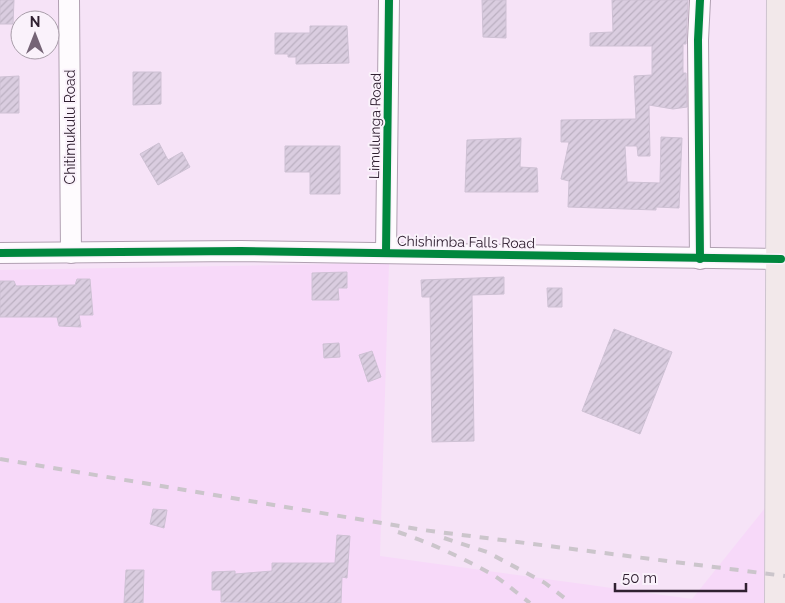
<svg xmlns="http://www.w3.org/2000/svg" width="785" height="603" font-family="Raleway,sans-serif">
	<defs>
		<pattern id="building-hatch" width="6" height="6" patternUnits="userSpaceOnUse" patternTransform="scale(1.25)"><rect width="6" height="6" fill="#dacde0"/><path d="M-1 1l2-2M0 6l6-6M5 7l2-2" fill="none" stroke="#bbb0c1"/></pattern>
	</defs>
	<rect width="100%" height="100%" fill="#f6e3f7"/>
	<polygon fill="#f7d9f9" points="389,263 380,556 692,599 785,483 785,603 0,603 0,270"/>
	<g fill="url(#building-hatch)" stroke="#cec1d4">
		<polygon points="0,0 14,0 13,24 0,24"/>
		<polygon points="482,0 506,0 506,38 483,37"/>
		<polygon points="612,0 688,0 686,44 683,44 683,73 686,73 687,107 673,109 649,105 650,156 638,156 637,146 625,146 627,182 660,183 661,137 682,138 679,208 656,207 656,210 568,207 569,181 561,179 569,142 561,142 561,120 636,119 634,76 652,75 652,46 590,46 590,33 613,32"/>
		<polygon points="310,26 347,26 349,63 296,64 296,57 288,57 288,54 275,54 275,33 310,33"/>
		<polygon points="133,72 161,72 161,104 133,105"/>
		<polygon points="19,76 19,113 0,113 0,77"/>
		<polygon points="521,138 520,167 537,168 538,192 465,192 467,140"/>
		<polygon points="159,143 168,160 182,152 190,167 158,185 140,154"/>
		<polygon points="285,146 340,146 340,194 310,194 310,172 285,172"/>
		<polygon points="347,272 347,288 338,288 339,300 312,300 312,273"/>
		<polygon points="504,277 504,294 472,295 474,441 432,442 430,297 422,297 421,280"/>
		<polygon points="77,279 90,279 93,315 79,315 81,327 59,326 57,317 0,317 0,281 14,281 16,286 75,285"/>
		<polygon points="547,288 562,288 562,307 548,307"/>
		<polygon points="614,329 672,352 640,434 582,411"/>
		<polygon points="339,343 340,357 324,358 323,344"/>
		<polygon points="372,351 381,377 368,382 359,355"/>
		<polygon points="153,509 167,510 164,528 150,524"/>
		<polygon points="337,535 350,536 347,578 342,577 341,603 221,602 221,590 212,590 212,572 235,571 235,574 272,571 272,563 335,563"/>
		<polygon points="126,570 144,570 143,603 124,603"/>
	</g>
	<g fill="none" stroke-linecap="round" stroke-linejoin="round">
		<defs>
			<g id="minor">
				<polyline points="69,0 71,253"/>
				<polyline points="700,0 698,40 700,259"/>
				<polyline points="0,253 241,251 781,259"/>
				<polyline points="386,253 389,0"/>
			</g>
			<polyline id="trunk" points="779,603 781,0"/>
		</defs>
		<use href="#minor" stroke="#b1a0b2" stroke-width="22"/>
		<use href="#trunk" stroke="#cec4cf" stroke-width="30"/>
		<use href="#minor" stroke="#fefbfe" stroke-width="20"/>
		<use href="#trunk" stroke="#f2e8ea" stroke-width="28"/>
		<g stroke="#cbc5cb" stroke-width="4" stroke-dasharray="9 9" stroke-linecap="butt">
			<polyline points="0,459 423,530 785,576"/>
			<path d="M398 532C431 543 463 558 493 575 506 583 518 594 530 603"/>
			<polyline points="444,538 487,552 545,583 571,603"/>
		</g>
		<defs>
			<g id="cycleway">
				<polyline points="700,0 698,40 700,259"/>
				<polyline points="0,253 241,251 781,259"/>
				<polyline points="386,253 389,0"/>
			</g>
		</defs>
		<use href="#cycleway" stroke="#faf2fb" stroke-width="11"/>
		<use href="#cycleway" stroke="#00873e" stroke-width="8"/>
	</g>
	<g text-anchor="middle" stroke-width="4" stroke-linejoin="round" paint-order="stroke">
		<g font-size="14" fill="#302031" stroke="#faf2fb">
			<text transform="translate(375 126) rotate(-89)" y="5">Limulunga Road</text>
			<text transform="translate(70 127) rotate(-90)" y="5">Chitimukulu Road</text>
			<text transform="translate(466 242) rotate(1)" y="5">Chishimba Falls Road</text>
		</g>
	</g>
	<g transform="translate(35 35)"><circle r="24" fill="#faf2fb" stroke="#a99eaa"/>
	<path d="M0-4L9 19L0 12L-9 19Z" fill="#756476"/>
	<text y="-8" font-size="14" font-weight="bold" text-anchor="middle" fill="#302031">N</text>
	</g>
	<path d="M615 583v8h131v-8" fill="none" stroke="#302031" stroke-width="2.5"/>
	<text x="622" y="583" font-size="15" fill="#302031" stroke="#faf2fb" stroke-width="4" paint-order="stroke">50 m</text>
</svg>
